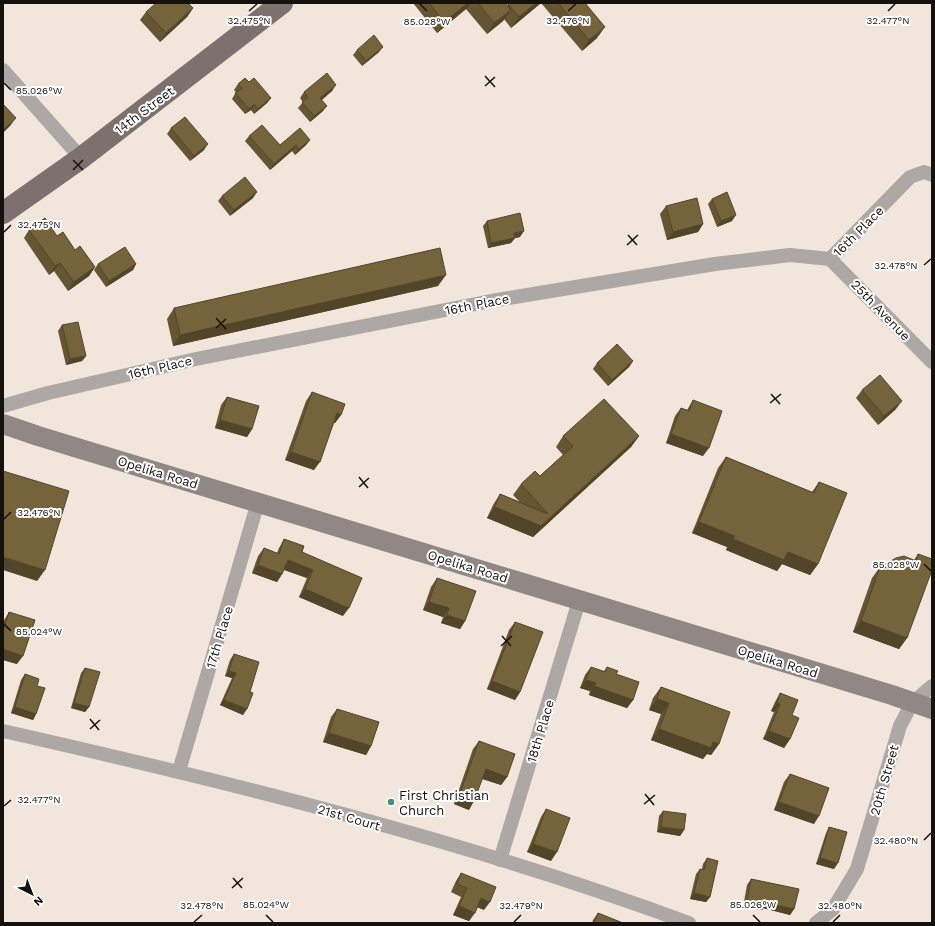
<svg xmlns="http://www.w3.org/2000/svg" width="935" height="926" font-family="'Work Sans',sans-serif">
	<rect width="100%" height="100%" fill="#f1e5dc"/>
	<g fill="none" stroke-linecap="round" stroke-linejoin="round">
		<g stroke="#ada7a5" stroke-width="14">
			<polyline points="3,70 81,158"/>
			<polyline points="830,259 932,362"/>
			<polyline points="3,406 48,393 196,359 491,301 715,264 790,255 830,259 910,177 924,172 932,175"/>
			<path d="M3 731C234 783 467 841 689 923"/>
			<polyline points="179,771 258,502"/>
			<polyline points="500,860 579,601"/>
			<polyline points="816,923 833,909 857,869 900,726 912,703 932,686"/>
		</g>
		<polyline stroke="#918785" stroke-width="20" points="3,424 38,436 892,695 932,709"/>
		<polyline stroke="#7c716e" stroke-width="22" points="3,213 81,158 282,3"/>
	</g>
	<g fill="#655533">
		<polygon points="413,3 505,3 507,6 508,4 541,3 511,28 504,19 503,21 487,34 466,9 437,33"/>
		<polygon points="541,3 585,3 597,38 582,51"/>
		<polygon points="193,8 187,17 160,42 140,20 146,12"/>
		<polygon points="357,50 379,52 362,66 353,55"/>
		<polygon points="249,82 271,98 267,103 254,114 251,110 245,114 232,99 236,92 234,90 238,84"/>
		<polygon points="332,91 322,100 323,111 310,122 298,108 303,102 300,98 304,92"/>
		<polygon points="171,128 204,150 190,161 167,134"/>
		<polygon points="249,136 280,145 310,140 306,145 295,155 292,151 270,170 245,141"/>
		<polygon points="222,196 253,198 230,216 218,201"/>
		<polygon points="712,199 732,221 717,227 708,204"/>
		<polygon points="666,206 703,224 698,232 667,240 660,214"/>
		<polygon points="487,221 520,237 515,238 511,243 488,248 483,226"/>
		<polygon points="29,230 57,236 75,250 95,267 89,276 68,291 54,271 49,275 24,238"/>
		<polygon points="98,264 136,264 133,270 106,287 94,270"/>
		<polygon points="438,286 173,346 167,319 174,308"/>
		<polygon points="62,325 86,356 82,361 66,365 58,331"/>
		<polygon points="633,361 629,367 608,386 593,369 597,363"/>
		<polygon points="862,390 896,409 878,425 856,398"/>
		<polygon points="312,392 341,415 335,423 334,423 314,470 285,460 306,401"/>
		<polygon points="227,397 252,429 247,437 215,428 221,405"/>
		<polygon points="693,400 703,456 666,443 675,416 681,408 687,410"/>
		<polygon points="563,436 639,436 631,447 533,537 487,518 493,505 500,494 520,502 513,495 521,484 540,476 563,455 556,447"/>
		<polygon points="726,457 812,492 819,482 818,564 810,575 782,564 777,571 726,550 727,547 692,533 718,468"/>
		<polygon points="284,539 302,552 343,616 299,597 307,578 284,570 282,574 277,582 252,573 258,556 264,548 277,553 279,548"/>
		<polygon points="918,554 907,638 899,649 853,632 872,578 880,567 914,560"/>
		<polygon points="437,578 465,621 460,629 441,623 443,617 423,610 431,587"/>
		<polygon points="9,612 17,664 3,660 3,622"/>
		<polygon points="515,622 520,692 515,700 487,689 509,630"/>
		<polygon points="234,654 250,692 243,715 220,705 232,678 225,676 230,660"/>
		<polygon points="591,667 604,671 607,667 616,674 633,700 627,708 589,695 590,691 580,688 585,675"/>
		<polygon points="85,668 89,707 85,712 71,708 81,673"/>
		<polygon points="25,674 37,686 36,714 33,720 11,713 21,680"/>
		<polygon points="661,687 719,744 711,755 707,754 703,759 651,740 661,714 649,710 653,698"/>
		<polygon points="780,693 792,715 790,739 784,748 763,739 774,712 771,711 775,702"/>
		<polygon points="337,709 371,746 366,755 323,742 331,717"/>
		<polygon points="479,741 507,777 501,785 482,779 469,810 454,804 473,749"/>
		<polygon points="790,774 814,824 774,810 784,782"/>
		<polygon points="546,809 551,861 527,852 541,817"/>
		<polygon points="663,811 684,830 680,836 657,832 659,816"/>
		<polygon points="829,827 834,869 816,864 826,833"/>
		<polygon points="707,858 710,897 706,902 690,899 696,874 700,869 702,869 703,864"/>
		<polygon points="461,873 484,910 477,907 469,921 453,915 461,897 451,892 456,881"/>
		<polygon points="751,879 794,909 790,915 763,908 762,910 743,907 747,885"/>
		<polygon points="598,913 623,923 592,923 593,920"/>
	</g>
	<g fill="#524529">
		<polygon points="468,3 471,3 466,9 437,33 444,22"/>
		<polygon points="536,3 541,3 511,28 519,17"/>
		<polygon points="193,8 187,17 160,42 166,33"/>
		<polygon points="511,10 503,21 487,34 494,23"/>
		<polygon points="605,27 597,38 582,51 589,40"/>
		<polygon points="383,47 379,52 362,66 366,61"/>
		<polygon points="336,85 332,91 316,104 320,98"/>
		<polygon points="271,98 267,103 254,114 258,109"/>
		<polygon points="254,104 251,110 245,114 249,109"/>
		<polygon points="327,106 323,111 310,122 314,116"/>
		<polygon points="16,118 10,126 3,133 3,130"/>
		<polygon points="310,140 306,145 295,155 299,149"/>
		<polygon points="208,144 204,150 190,161 194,156"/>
		<polygon points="296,145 292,151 270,170 274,164"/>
		<polygon points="257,192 253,198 230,216 234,210"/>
		<polygon points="736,215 732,221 717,227 721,221"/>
		<polygon points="703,224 698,232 667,240 673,232"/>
		<polygon points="524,231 520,237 510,239 514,233"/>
		<polygon points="515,238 511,243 488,248 491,243"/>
		<polygon points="60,263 54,271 49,275 55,266"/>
		<polygon points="136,264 133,270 106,287 109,281"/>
		<polygon points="95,267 89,276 68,291 74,282"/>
		<polygon points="446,275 438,286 173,346 180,335"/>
		<polygon points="86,356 82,361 66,365 70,359"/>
		<polygon points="633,361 629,367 608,386 612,380"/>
		<polygon points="902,401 896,409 878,425 884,416"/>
		<polygon points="337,413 341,415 335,423 331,422"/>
		<polygon points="220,420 252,429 247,437 215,428"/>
		<polygon points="671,434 709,448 703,456 666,443"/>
		<polygon points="639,436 631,447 533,537 487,518 495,507 541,526"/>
		<polygon points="291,452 320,462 314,470 285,460"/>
		<polygon points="699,522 735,536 727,547 692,533"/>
		<polygon points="733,539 788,552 818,564 810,575 782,564 777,571 726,550"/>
		<polygon points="3,557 45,570 37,581 3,570"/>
		<polygon points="288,560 313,570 307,578 282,569"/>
		<polygon points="258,565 282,574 277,582 252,573"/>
		<polygon points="305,589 349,608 343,616 299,597"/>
		<polygon points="429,602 449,608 443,617 423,610"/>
		<polygon points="447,615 465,621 460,629 441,623"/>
		<polygon points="861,621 907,638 899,649 853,632"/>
		<polygon points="3,649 23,656 17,664 3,660"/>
		<polygon points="229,671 236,673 232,678 225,676"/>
		<polygon points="586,680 596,683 590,691 580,688"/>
		<polygon points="492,681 520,692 515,700 487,689"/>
		<polygon points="594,686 633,700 627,708 589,695"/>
		<polygon points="657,699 669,703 661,714 649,710"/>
		<polygon points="224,700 247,709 243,715 220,705"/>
		<polygon points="74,703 89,707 85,712 71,708"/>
		<polygon points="777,703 780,704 774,712 771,711"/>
		<polygon points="15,707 36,714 33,720 11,713"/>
		<polygon points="659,729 713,742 719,744 711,755 707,754 703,759 651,740"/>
		<polygon points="769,731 790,739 784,748 763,739"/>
		<polygon points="329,733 371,746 366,755 323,742"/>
		<polygon points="486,769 507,777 501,785 480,778"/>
		<polygon points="459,796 474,801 469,810 454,804"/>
		<polygon points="779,802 819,816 814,824 774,810"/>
		<polygon points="661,827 684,830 680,836 657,832"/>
		<polygon points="533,844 557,852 551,861 527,852"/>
		<polygon points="820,858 838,863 834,869 816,864"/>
		<polygon points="694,893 710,897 706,902 690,899"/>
		<polygon points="481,898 490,902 484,910 475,906"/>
		<polygon points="747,901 766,903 794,909 790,915 763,908 762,910 743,907"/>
		<polygon points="459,906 475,913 469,921 453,915"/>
	</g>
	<g fill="#75633b" stroke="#524529">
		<polygon points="156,3 188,3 193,8 166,33 146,12"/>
		<polygon points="429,3 468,3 444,22"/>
		<polygon points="478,3 505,3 511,10 494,23"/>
		<polygon points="509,3 536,3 519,17 508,4"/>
		<polygon points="558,3 585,3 605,27 589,40"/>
		<polygon points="374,35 383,47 366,61 357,50"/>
		<polygon points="327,73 336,85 320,98 327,106 314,116 302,102 308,97 304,92"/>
		<polygon points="245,78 249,82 254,78 271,98 258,109 254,104 249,109 235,93 242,88 238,84"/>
		<polygon points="3,104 16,118 3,130"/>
		<polygon points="185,117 208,144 194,156 171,128"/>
		<polygon points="262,125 280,145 300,128 310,140 299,149 296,145 274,164 249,136"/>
		<polygon points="245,177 257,192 234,210 222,196"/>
		<polygon points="727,192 736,215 721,221 712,199"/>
		<polygon points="697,198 703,224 673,232 666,206"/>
		<polygon points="520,213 524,231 514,233 515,238 491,243 487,221"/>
		<polygon points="45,218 57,236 63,232 75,250 80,246 95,267 74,282 60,263 55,266 29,230"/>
		<polygon points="125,247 136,264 109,281 98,264"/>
		<polygon points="440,248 446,275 180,335 174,308"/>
		<polygon points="78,322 86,356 70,359 62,325"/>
		<polygon points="617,344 633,361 612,380 597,363"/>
		<polygon points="880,375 902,401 884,416 862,390"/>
		<polygon points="312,392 345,404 341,415 337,413 320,462 291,452"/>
		<polygon points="227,397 259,406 252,429 220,420"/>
		<polygon points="604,399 639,436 541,526 495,507 500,494 548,514 521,484 535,471 540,476 573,446 563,436"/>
		<polygon points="693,400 722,411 709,448 671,434 681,408 689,411"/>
		<polygon points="726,457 814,493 819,482 847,493 818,564 788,552 784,560 733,539 735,536 699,522"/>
		<polygon points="3,471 69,491 45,570 3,557"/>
		<polygon points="284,539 304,546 302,552 362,578 349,608 305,589 313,570 288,560 282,574 258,565 264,548 279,554"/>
		<polygon points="918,554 932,559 932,570 907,638 861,621 880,567 896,558 904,556 916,561"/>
		<polygon points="437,578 476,591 465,621 447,615 449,608 429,602"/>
		<polygon points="9,612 35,620 23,656 3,649 3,631"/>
		<polygon points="515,622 543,632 520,692 492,681"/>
		<polygon points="234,654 259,662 250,692 253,693 247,709 224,700 236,673 229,671"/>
		<polygon points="591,667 605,672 607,667 618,671 616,674 639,682 633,700 594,686 596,683 586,680"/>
		<polygon points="85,668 100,672 89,707 74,703"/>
		<polygon points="25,674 39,679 37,686 45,688 36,714 15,707"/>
		<polygon points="661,687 730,712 719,744 713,742 711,748 659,729 669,703 657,699"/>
		<polygon points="780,693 798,700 792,715 799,718 790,739 769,731 780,704 777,703"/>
		<polygon points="337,709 379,722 371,746 329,733"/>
		<polygon points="479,741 515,754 507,777 486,769 474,801 459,796"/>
		<polygon points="790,774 829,788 819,816 779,802"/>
		<polygon points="546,809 570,818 557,852 533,844"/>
		<polygon points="663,811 686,814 684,830 661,827"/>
		<polygon points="829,827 847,832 838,863 820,858"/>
		<polygon points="707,858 718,861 710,897 694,893 700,869 704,870"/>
		<polygon points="461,873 496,887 490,902 481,898 475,913 459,906 467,888 457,884"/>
		<polygon points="751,879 799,889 794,909 766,903 766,905 747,901"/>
		<polygon points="598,913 623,923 594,923"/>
	</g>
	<path fill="none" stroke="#15110e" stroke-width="1.5" d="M420 4 427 11M249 11 257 4M568 11 576 4M888 11 895 4M485 76 495 87M4 83 11 90M485 86 495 77M73 160 83 170M73 170 83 160M4 232 11 225M628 235 637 245M627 245 638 235M924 265 931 259M216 318 226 329M216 328 226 319M771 394 780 404M770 403 781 394M359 477 368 488M359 487 369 478M4 519 11 512M924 564 931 571M4 624 11 631M502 636 511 646M501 646 512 636M90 719 99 730M90 729 100 720M645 794 654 805M644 804 655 795M4 806 11 800M924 840 931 833M233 878 242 888M232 888 243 878M266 915 273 922M753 915 760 922M194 922 202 915M514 922 521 915M833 922 840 915"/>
	<circle fill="#478c81" stroke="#fff" stroke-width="1.5" cx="391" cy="802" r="4"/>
	<g text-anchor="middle" stroke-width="4" stroke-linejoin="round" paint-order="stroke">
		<g font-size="13" fill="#15110e" stroke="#fff">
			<text transform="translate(144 110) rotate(-37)" y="5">14th Street</text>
			<text transform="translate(858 231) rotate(-45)" y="5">16th Place</text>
			<text transform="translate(477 304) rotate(-11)" y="5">16th Place</text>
			<text transform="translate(881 310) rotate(46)" y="5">25th Avenue</text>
			<text transform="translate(160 367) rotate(-13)" y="5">16th Place</text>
			<text transform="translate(158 472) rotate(17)" y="5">Opelika Road</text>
			<text transform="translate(468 566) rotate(17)" y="5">Opelika Road</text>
			<text transform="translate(219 637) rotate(-73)" y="5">17th Place</text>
			<text transform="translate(778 661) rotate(17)" y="5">Opelika Road</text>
			<text transform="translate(540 731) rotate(-73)" y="5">18th Place</text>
			<text transform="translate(884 780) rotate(-74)" y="5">20th Street</text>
			<text transform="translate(349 817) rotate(16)" y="5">21st Court</text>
		</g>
		<g font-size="13" fill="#15110e" stroke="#fff" text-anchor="start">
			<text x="399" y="800">First Christian<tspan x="399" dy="15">Church</tspan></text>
		</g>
	</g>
	<g font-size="10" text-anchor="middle" fill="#15110e" stroke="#fff" stroke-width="4" stroke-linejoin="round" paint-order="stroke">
		<text x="249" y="24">32.475°N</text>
		<text x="568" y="24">32.476°N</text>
		<text x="888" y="24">32.477°N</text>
		<text x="427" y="25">85.028°W</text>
		<text x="39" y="94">85.026°W</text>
		<text x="39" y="228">32.475°N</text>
		<text x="896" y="269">32.478°N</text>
		<text x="39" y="516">32.476°N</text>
		<text x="896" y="568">85.028°W</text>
		<text x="39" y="635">85.024°W</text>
		<text x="39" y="803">32.477°N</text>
		<text x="896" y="844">32.480°N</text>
		<text x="266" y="908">85.024°W</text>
		<text x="753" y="908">85.026°W</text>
		<text x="202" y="909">32.478°N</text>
		<text x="521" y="909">32.479°N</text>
		<text x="840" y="909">32.480°N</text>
	</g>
	<rect width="935" height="926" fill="none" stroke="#15110e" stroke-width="8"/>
	<g transform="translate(32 894) rotate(138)" stroke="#ffffff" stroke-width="3" paint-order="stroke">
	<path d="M0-3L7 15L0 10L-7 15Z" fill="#15110e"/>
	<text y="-6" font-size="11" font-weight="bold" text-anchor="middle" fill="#15110e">N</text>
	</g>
</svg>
